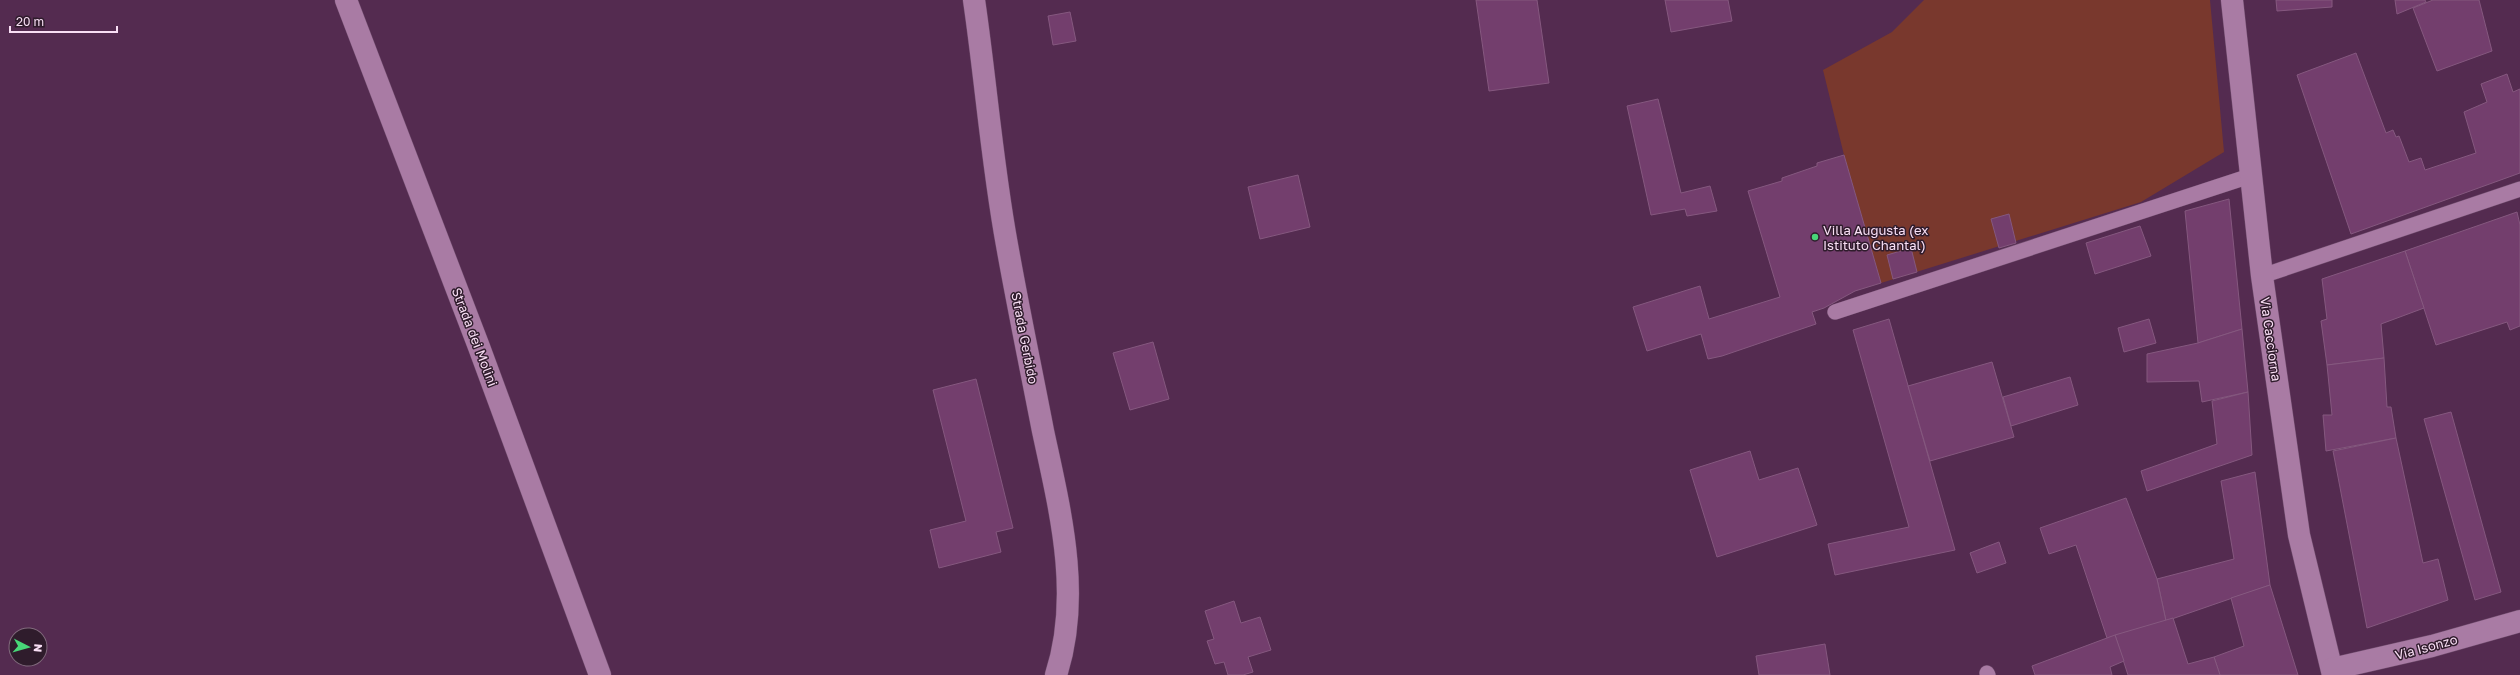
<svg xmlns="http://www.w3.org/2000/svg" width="2520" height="675" font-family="'Golos Text',sans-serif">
	<rect width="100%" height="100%" fill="#542b50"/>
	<polygon fill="#79382d" points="1924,0 2210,0 2224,152 2141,202 1881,283 1844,155 1823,70 1892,32"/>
	<g fill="#733e6d" stroke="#85587f">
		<polygon points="1476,0 1537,0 1549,83 1489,91"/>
		<polygon points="1665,0 1728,0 1732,21 1671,32"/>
		<polygon points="2276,0 2332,0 2332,7 2277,11"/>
		<polygon points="2395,0 2425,0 2426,2 2397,14"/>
		<polygon points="2433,0 2479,0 2492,51 2437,71 2413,8"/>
		<polygon points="1070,12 1076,41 1053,45 1048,16"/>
		<polygon points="2356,53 2386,133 2393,130 2396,137 2399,136 2409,162 2421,158 2425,170 2476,153 2464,112 2487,102 2481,84 2507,74 2513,92 2520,89 2520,173 2351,234 2297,75"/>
		<polygon points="1658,99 1681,193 1710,186 1717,211 1687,216 1685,209 1651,215 1627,106"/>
		<polygon points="1844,155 1881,283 1855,291 1824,308 1812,312 1816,324 1722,356 1708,359 1701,334 1647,351 1633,307 1700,286 1709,319 1780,297 1748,191 1782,181 1782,178 1817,166 1817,163"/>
		<polygon points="1298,175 1310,227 1260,239 1248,187"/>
		<polygon points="2229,199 2242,329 2198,343 2185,211"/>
		<polygon points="2517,212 2520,225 2520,326 2510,330 2507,322 2436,345 2405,251"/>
		<polygon points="2009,214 2016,243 1999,248 1991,219"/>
		<polygon points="2140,226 2151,256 2095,274 2086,243"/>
		<polygon points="1911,248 1917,272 1893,279 1887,255"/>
		<polygon points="2405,251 2424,308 2381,324 2384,358 2327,365 2321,321 2327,319 2322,279"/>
		<polygon points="1889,319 1955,550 1835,575 1828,544 1909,527 1853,330"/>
		<polygon points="2149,319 2156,343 2124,352 2118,328"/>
		<polygon points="2242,329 2248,392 2202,402 2199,381 2147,382 2147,354 2198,343"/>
		<polygon points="1153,342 1169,399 1130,410 1113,353"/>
		<polygon points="2384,358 2387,407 2391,407 2396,438 2326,451 2323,415 2332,415 2327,365"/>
		<polygon points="1992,362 2014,437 1930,461 1908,386"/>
		<polygon points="2070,377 2078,405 2011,426 2003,397"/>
		<polygon points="976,379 1013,528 996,532 1001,552 939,568 930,530 966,521 933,390"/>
		<polygon points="2248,392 2252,455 2147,491 2141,471 2217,444 2212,401"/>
		<polygon points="2451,412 2501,592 2475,600 2424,419"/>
		<polygon points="2396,438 2423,563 2438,559 2448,600 2367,628 2333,451"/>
		<polygon points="1750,451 1759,480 1798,468 1817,525 1717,557 1690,470"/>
		<polygon points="2255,472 2270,585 2166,621 2157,579 2234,559 2221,481"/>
		<polygon points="2126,498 2157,579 2166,621 2107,638 2076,545 2049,554 2040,528"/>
		<polygon points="1999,542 2006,563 1977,573 1970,553"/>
		<polygon points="2270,585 2298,675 2220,675 2214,657 2244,646 2231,598"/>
		<polygon points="1234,601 1241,623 1260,617 1271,650 1248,657 1253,672 1243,675 1228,675 1224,662 1215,664 1207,641 1214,639 1205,611"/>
		<polygon points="2173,618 2188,664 2214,657 2220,675 2128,675 2115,635"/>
		<polygon points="2115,635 2124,661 2110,667 2112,675 2035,675 2032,666"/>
		<polygon points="1825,644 1830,675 1759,675 1756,656"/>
	</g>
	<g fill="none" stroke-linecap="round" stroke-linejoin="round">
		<defs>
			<g id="lane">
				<polyline points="2262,276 2520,189"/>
				<polyline points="1835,312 2250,176"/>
				<polyline points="1987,673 1988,675"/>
			</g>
			<g id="street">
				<polyline points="346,0 479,347 600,675"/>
				<path d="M974 0C986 82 992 164 1007 245 1018 307 1031 369 1043 431 1060 510 1082 595 1056 675"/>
				<polyline points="2232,0 2262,276 2299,535 2333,675"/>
				<polyline points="2332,669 2432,646 2520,621"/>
			</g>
		</defs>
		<use href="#lane" stroke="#6e4b6b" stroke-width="16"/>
		<use href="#street" stroke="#6e4b6b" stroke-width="23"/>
		<use href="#lane" stroke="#a97ba4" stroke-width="15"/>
		<use href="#street" stroke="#a97ba4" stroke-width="22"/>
	</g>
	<circle fill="#48d778" stroke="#2f1c2c" stroke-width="1.5" cx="1815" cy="237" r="4"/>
	<g text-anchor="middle" stroke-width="3" stroke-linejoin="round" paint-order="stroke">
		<g font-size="13" fill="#f9dff5" stroke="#2f1c2c" text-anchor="start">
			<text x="1823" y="235">Villa Augusta (ex<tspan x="1823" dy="15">Istituto Chantal)</tspan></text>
		</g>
		<g font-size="13" fill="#f9dff5" stroke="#2f1c2c">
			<text transform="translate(475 337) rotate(69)" y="5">Strada dei Molini</text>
			<text transform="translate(1025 338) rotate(79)" y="5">Strada Gerbido</text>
			<text transform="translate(2271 339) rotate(82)" y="5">Via Cacciorna</text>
			<text transform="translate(2426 647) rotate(-15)" y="5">Via Isonzo</text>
		</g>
	</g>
	<g transform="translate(28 647) rotate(96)"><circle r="19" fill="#2f1c2c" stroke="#806a7c"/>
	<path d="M0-3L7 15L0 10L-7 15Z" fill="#48d778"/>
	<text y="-6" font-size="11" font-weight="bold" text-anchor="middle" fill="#f9dff5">N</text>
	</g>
	<path d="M10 26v6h107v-6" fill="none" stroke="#f9dff5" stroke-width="2"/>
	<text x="16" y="26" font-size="12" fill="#f9dff5" stroke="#2f1c2c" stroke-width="3" paint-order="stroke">20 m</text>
</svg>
